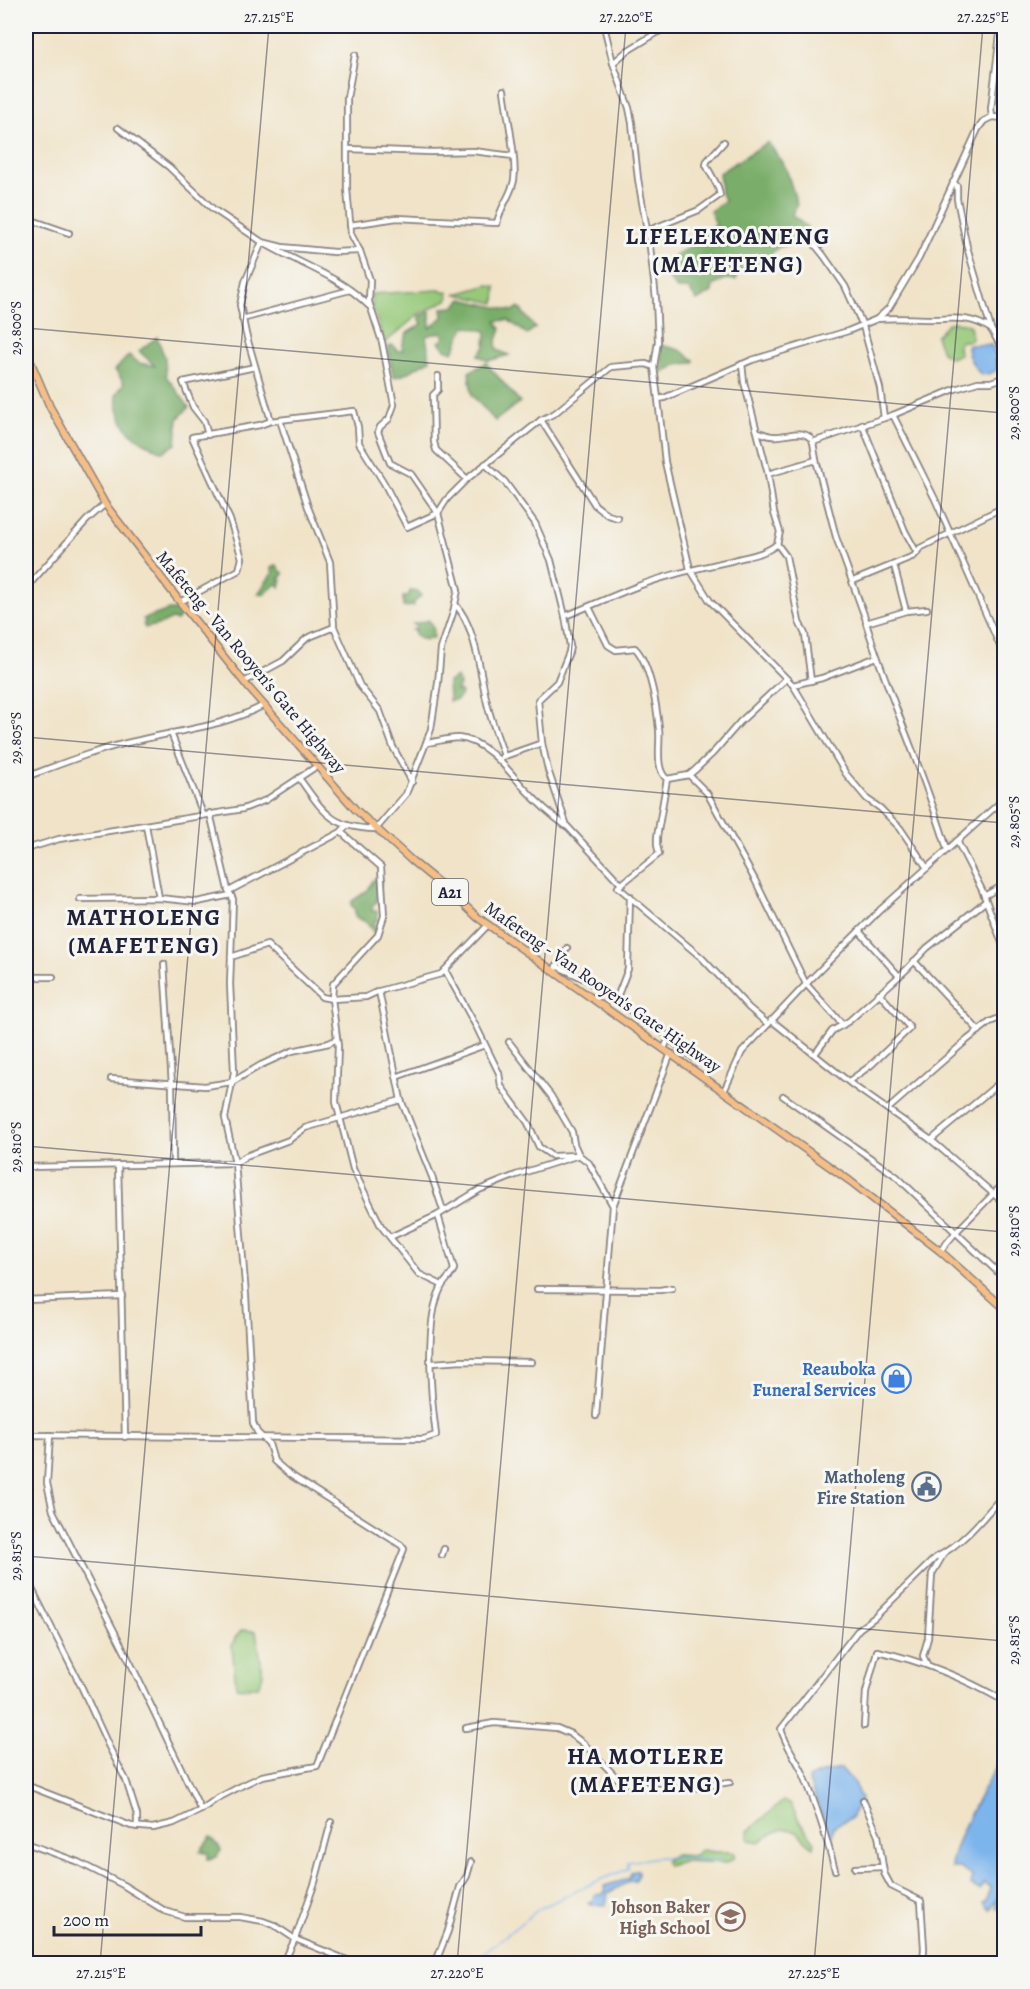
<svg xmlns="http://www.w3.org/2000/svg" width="1030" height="1989" font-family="Alegreya,serif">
	<rect width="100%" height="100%" fill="#f6f6f2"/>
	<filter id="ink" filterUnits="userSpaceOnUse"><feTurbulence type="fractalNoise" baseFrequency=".0167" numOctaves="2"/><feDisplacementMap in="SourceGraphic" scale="12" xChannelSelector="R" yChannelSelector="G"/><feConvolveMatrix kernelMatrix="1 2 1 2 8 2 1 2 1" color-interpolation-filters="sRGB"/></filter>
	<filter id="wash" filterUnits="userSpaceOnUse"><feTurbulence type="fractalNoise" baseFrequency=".008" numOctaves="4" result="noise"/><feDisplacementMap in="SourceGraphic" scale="24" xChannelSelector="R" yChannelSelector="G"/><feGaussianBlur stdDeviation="1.35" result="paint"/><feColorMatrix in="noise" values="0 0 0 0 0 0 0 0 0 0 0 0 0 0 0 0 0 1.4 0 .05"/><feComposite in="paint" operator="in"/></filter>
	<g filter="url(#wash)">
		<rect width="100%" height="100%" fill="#f0e3c7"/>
		<g fill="#97c979" stroke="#5c765a" stroke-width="1.5">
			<polygon points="488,285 496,287 495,303 457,294"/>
			<polygon points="439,290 448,292 449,296 447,300 419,314 385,343 372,306 371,294"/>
			<path d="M953 322 964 323 970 326 972 338 970 341H962C957 345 957 348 960 354L951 358 942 352 936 336 947 324Z"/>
			<polygon points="242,1630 256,1631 263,1675 258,1687 236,1688 232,1645 235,1638"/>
			<path d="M783 1801 790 1803 801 1824 815 1842 814 1847C808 1844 804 1839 799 1834 785 1823 772 1833 760 1842L749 1840 748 1831Z"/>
			<path d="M704 1850C714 1854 724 1850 735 1853L734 1858 726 1863 684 1861 667 1866 665 1861 673 1855 695 1856 699 1851Z"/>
		</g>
		<g fill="#79ad69" stroke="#4e6852" stroke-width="1.5">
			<polygon points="768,142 786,168 797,204 792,215 808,228 797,244 779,247 758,265 738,273 736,280 725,279 713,286 712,292 697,301 689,289 677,289 662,270 675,255 691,246 710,243 711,240 706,240 706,234 716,224 710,211 725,201 721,194 719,173"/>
			<polygon points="462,299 513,311 519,307 535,328 527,334 508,320 496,321 501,329 496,343 497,350 509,355 488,361 478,355 485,347 486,331 465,326 453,352 445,349 439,342 444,339 442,332 426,336 430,360 403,375 393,377 388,347 392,345 398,351 403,350 402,346 407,333 422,324 419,317 430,311 430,328 443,317 442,308 454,307"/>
			<path d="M157 337 165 358 166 376 189 407 178 419 176 444 163 452C134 440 118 428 116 395L124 383 115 370 129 355 139 363 155 366 139 351Z"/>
			<polygon points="661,345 680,350 694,360 694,363 678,364 662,374"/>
			<polygon points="486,363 520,402 495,421 472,395 469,372"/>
			<polygon points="277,565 280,571 283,572 283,576 279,578 279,580 282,580 280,587 277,583 265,594 258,594 273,572 271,568"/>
			<polygon points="410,591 418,591 421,596 413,604 414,606 403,607 403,597 409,595"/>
			<polygon points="169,610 180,610 181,616 177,621 172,619 162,624 145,628 143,624 146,622 143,619"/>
			<polygon points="429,620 434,630 432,631 434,635 433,639 429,638 425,641 424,639 420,639 415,635 415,631 411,630 416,629 416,626 413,624"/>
			<polygon points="457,677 460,685 456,691 460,691 461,694 457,700 449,701 448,682"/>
			<polygon points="380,878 381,882 376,899 378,902 373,904 372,911 377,911 378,919 373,924 378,929 375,934 366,922 355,917 355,909 351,905 352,901 368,890 373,880"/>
			<polygon points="211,1837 218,1845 221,1851 216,1857 208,1859 208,1853 200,1851"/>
		</g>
		<g fill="#7cb4ec" stroke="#4f6b94" stroke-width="1.5">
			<path d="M970 345H991L996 355 997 370 989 374 981 375C974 367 967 357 967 346Z"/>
			<path d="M1004 1758V1907L996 1908V1900L990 1910 984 1903 987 1901 990 1887 983 1883 980 1890 970 1885 972 1876 960 1868H951C953 1839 985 1787 999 1761Z"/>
			<polygon points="841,1768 854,1783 861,1799 851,1818 834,1826 831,1840 808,1779 818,1774"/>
			<polygon points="638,1870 638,1876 635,1881 630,1881 608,1893 606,1905 590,1904 588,1902 592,1901 595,1895 603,1894 605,1892 604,1886 628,1879 632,1872"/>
		</g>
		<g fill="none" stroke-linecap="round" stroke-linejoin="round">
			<polyline stroke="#7cb4ec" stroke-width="1.5" points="475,1964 481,1955 539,1909 595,1882 628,1869 628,1862 658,1857 721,1860"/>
		</g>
	</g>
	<g filter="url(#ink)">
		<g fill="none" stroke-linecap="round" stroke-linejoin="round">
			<defs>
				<g id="minor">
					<polyline points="604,26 613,63 629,108 632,123 638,179 650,247 656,299 658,341 654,367"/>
					<polyline points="613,63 627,51 668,26"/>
					<polyline points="992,117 991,109 1001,26"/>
					<polyline points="118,128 169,167 213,209 262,242 282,247 334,252 360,251"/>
					<polyline points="348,149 431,152 473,151 513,156"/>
					<polyline points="953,182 957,186 957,199 967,247 991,329 1001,347 1004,402"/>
					<polyline points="26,218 69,233"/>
					<path d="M350 225 397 218 497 223C500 208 509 198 513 184 519 168 506 110 504 90"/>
					<polyline points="647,231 699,210 720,195 718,187 706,165 707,161 724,142"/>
					<polyline points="808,236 824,256 845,286 863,326 880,388 884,418"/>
					<polyline points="242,319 350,290"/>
					<path d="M877 319C895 317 912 319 930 319 955 319 968 315 991 329"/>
					<polyline points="438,376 438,390 433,395 434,442 436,450 467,479"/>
					<polyline points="658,399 665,462 690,569 710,601 793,685 846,774 867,799 880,808 900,828 927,868"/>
					<polyline points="893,415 935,499 1004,655"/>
					<polyline points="280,420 308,507 330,562 334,627 360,686 380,711 393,747 412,782"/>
					<polyline points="541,420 595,505 608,515 618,518"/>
					<path d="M271 421 246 334 240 305 245 282 262 242C297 263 340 276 369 306"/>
					<polyline points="862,424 905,531 917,553"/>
					<path d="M758 432C762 433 768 436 772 436 786 438 805 426 813 442L893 415 955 389 978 382H991L1003 378"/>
					<polyline points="208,435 204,421 193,407 183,382 255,367"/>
					<polyline points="816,460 836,537 867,623"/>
					<polyline points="485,464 505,482 535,523 551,560 565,616 570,646 569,652 557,682 538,700 542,743 548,770 567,826 621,884"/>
					<polyline points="768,474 816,460 813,442"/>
					<polyline points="777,544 786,556 799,622 805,634 811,681"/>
					<polyline points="894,565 906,611"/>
					<polyline points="853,581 914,556 920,548 1004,507"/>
					<polyline points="26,588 87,520 105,504"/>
					<polyline points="180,602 239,570 242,558 230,520 192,437 260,425 271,421 354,411 358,427 359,443 384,483 407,527 438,513 411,474 390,463 378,432 380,427 389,419 394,405 382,342 369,302 370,280 360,251 351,234 347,189 347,98 355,55"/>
					<path d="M455 604C477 628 480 676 488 707 492 723 499 740 504 756"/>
					<path d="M589 607 608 645 616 650 635 648C650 663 657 708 659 729 661 744 654 768 667 779L657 837V845L659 854 618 887 702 958 749 1008 768 1024"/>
					<path d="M927 609 906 611 866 623C890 700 924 772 947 849"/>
					<path d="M565 616C588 607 610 597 633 588 665 575 701 568 734 560 748 556 766 554 777 544L780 532 774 513 768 474 744 382 742 364"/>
					<polyline points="244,682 283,661 307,638 334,627"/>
					<polyline points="793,685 822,678 877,657"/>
					<polyline points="171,733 203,814"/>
					<path d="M426 743C436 742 448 738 458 738 486 740 508 770 524 788 537 802 551 815 566 826"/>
					<polyline points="502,757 542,743"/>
					<polyline points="689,775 707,793 755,880 806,984 843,1025"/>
					<path d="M26 777C63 763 101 748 140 740 181 730 226 726 264 705"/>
					<path d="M299 778C324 812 330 828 376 829L406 794 426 743 431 729 438 683 441 649 453 613 458 590 438 513 447 499 467 479 541 420 555 413 611 367 646 364 654 367 658 399 664 398 752 360 848 331 877 319 889 308 919 258 978 129 984 121 992 117 1004 118"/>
					<polyline points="667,779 689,775 695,770 713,753 740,722 786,679"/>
					<polyline points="146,825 159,898"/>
					<polyline points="341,832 381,867 384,916 378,935 333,984 332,999 338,1046 336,1102 353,1169 381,1226 419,1274 442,1285"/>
					<polyline points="957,841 982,890 1004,948"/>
					<polyline points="26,849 59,839 243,809 266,800 317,766"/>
					<polyline points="229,891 341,832 347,825"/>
					<polyline points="984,896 1004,885"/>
					<polyline points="80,899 159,898 197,902 231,895"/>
					<polyline points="859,931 899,976"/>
					<polyline points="231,957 267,945 322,997 332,999 366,997 379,991 441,974 488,925"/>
					<polyline points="914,961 979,1031"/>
					<polyline points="164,964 172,1085 173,1164"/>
					<polyline points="556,966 585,979 669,1037 664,1049"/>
					<polyline points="555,969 567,948"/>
					<polyline points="445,970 477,1028 499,1073 501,1086 528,1123 539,1147 552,1156 579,1155 589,1163 613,1206"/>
					<polyline points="26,977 53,977"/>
					<polyline points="379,991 401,1100 432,1177 443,1210"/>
					<polyline points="616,1000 628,969 630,896"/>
					<polyline points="771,1020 854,1086 931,1140 1004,1203"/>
					<polyline points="668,1038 694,1058"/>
					<polyline points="815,1054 832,1031 849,1021 906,970 927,948 986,901"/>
					<polyline points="396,1077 485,1045"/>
					<polyline points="111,1079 205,1086 232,1082 261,1065 292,1051 329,1043 337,1039"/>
					<polyline points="849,1081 870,1066 910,1028 879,993"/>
					<polyline points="724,1091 742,1052 810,980 880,910 1004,799"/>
					<polyline points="783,1096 896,1176 1004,1278"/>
					<polyline points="888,1109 967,1040 990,1022 1004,1016"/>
					<polyline points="931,1140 1004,1079"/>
					<polyline points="118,1165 125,1437"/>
					<polyline points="26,1167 235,1163 246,1156 289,1140 305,1128 401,1100"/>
					<polyline points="390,1237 438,1215 479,1190 516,1175 579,1155 574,1144 572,1132 551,1096 509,1042"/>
					<polyline points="940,1251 956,1232 1004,1183"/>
					<polyline points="537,1289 660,1290 672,1288"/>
					<polyline points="26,1300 122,1296"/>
					<polyline points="432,1363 462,1361 532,1362"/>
					<polyline points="596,1416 613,1206 671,1053"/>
					<path d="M26 1435 424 1439 436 1435C431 1397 424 1322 441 1288 444 1281 451 1277 454 1269L438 1215"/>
					<polyline points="50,1435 47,1483 53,1511 133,1668 201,1810"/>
					<polyline points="442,1555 444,1549"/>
					<polyline points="26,1577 82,1688 109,1747 126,1780 137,1815 137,1827"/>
					<polyline points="927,1664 923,1656 928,1638 932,1574 943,1555"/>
					<path d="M864 1726 866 1692 877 1651C923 1661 964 1678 1004 1701"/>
					<polyline points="466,1728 494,1723 557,1728 571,1734 584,1744 617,1778 625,1782 654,1789 685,1789 730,1782"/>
					<polyline points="26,1785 131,1826 153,1828 174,1823 201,1810 216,1799 243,1785 262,1776 317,1766 404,1549 401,1545 289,1474 274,1461 269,1444 257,1432 253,1423 246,1296 235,1163 225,1118 234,1072 230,984 233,899 228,890 210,813"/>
					<polyline points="863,1800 878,1835 884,1873 891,1886 921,1901 924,1948 923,1964"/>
					<polyline points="26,1843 78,1862 123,1885 165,1911 185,1917 240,1917 263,1921 274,1925 295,1939 357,1964"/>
					<polyline points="855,1868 883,1867"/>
					<path d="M835 1870C826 1836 816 1803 802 1771 795 1757 785 1744 781 1729L859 1629 875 1617 935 1558C963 1544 984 1517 1004 1494"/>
					<polyline points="283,1964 295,1939 315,1882 331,1822"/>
					<polyline points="435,1964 448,1931 460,1887 467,1876 471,1862"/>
				</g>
				<polyline id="major" points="26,351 50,407 105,504 180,602 248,687 355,809 412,861 456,897 477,917 850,1181 940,1251 1004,1308"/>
			</defs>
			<use href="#minor" stroke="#898281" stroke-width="8"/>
			<use href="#major" stroke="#898281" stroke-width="9"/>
			<use href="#minor" stroke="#fff" stroke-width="4.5"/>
			<use href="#major" stroke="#f6be87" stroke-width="6"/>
		</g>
	</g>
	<path fill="none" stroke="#22223b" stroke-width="1.5" stroke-opacity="0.45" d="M26 328 1004 413M26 737 1004 823M26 1146 1004 1232M26 1556 1004 1641M100 1964 269 26M457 1964 626 26M814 1964 983 26"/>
	<defs>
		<symbol id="shop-ring" viewBox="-11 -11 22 22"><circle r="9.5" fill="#f6f6f2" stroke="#3f7fe0" stroke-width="1.5"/><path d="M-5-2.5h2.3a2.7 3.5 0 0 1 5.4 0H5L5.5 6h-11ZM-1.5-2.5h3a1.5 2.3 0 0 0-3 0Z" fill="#3f7fe0"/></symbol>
		<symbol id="civic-ring" viewBox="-11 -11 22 22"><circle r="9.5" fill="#f6f6f2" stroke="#5c6f8a" stroke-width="1.5"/><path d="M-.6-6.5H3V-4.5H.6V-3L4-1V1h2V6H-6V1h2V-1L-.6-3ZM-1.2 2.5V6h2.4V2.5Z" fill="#5c6f8a"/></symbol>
		<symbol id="school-ring" viewBox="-11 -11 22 22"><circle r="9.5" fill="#f6f6f2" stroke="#8d6e63" stroke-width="1.5"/><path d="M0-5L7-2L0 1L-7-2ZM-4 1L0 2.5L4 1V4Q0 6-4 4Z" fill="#8d6e63"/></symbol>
	</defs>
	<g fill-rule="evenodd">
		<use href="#shop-ring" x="880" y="1362" width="33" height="33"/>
		<use href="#civic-ring" x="910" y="1470" width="33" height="33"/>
		<use href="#school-ring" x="714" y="1900" width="33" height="33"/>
	</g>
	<g text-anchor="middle" stroke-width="6" stroke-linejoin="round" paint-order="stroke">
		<rect fill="#f6f6f2" stroke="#626272" stroke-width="1.5" x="432" y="879" width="36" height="26" rx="4.5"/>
		<g font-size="16" font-weight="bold" fill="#22223b">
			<text x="450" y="898">A21</text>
		</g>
		<g font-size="18" fill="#22223b" stroke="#f6f6f2">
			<text transform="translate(251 662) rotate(50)" y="6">Mafeteng - Van Rooyen's Gate Highway</text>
			<text transform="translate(603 987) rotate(35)" y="6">Mafeteng - Van Rooyen's Gate Highway</text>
		</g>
		<g font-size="18" font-weight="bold" fill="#366cbe" stroke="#f6f6f2" text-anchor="end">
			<text x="876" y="1375">Reauboka<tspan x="876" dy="21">Funeral Services</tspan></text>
		</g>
		<g font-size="18" font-weight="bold" fill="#4e5e75" stroke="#f6f6f2" text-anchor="end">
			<text x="905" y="1483">Matholeng<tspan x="905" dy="21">Fire Station</tspan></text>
		</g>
		<g font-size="18" font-weight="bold" fill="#785e54" stroke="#f6f6f2" text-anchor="end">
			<text x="710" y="1913">Johson Baker<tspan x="710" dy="21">High School</tspan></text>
		</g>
		<g font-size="24" font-weight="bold" letter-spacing="1.5" fill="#22223b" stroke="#f6f6f2">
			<text x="728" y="244">LIFELEKOANENG<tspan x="728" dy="28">(MAFETENG)</tspan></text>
			<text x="144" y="925">MATHOLENG<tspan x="144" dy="28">(MAFETENG)</tspan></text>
			<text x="646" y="1764">HA MOTLERE<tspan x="646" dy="28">(MAFETENG)</tspan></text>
		</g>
	</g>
	<rect width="1030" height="1989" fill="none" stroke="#f6f6f2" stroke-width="66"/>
	<path d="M54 1926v9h147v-9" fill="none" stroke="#22223b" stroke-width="3"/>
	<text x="63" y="1926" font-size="18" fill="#22223b" stroke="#f6f6f2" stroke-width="4.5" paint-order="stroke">200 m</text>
	<rect x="33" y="33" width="964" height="1923" fill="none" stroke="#22223b" stroke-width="2"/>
	<g font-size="15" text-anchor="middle" fill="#22223b">
		<text x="269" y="22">27.215°E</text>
		<text x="626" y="22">27.220°E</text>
		<text x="983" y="22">27.225°E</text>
		<text transform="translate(16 328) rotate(-90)" y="5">29.800°S</text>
		<text transform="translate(1014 413) rotate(-90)" y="5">29.800°S</text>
		<text transform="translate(16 738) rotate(-90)" y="5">29.805°S</text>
		<text transform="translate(1014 822) rotate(-90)" y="5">29.805°S</text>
		<text transform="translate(16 1147) rotate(-90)" y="5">29.810°S</text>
		<text transform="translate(1014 1231) rotate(-90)" y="5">29.810°S</text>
		<text transform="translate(16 1556) rotate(-90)" y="5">29.815°S</text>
		<text transform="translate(1014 1640) rotate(-90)" y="5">29.815°S</text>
		<text x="101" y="1978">27.215°E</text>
		<text x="457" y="1978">27.220°E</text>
		<text x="814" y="1978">27.225°E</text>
	</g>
</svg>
